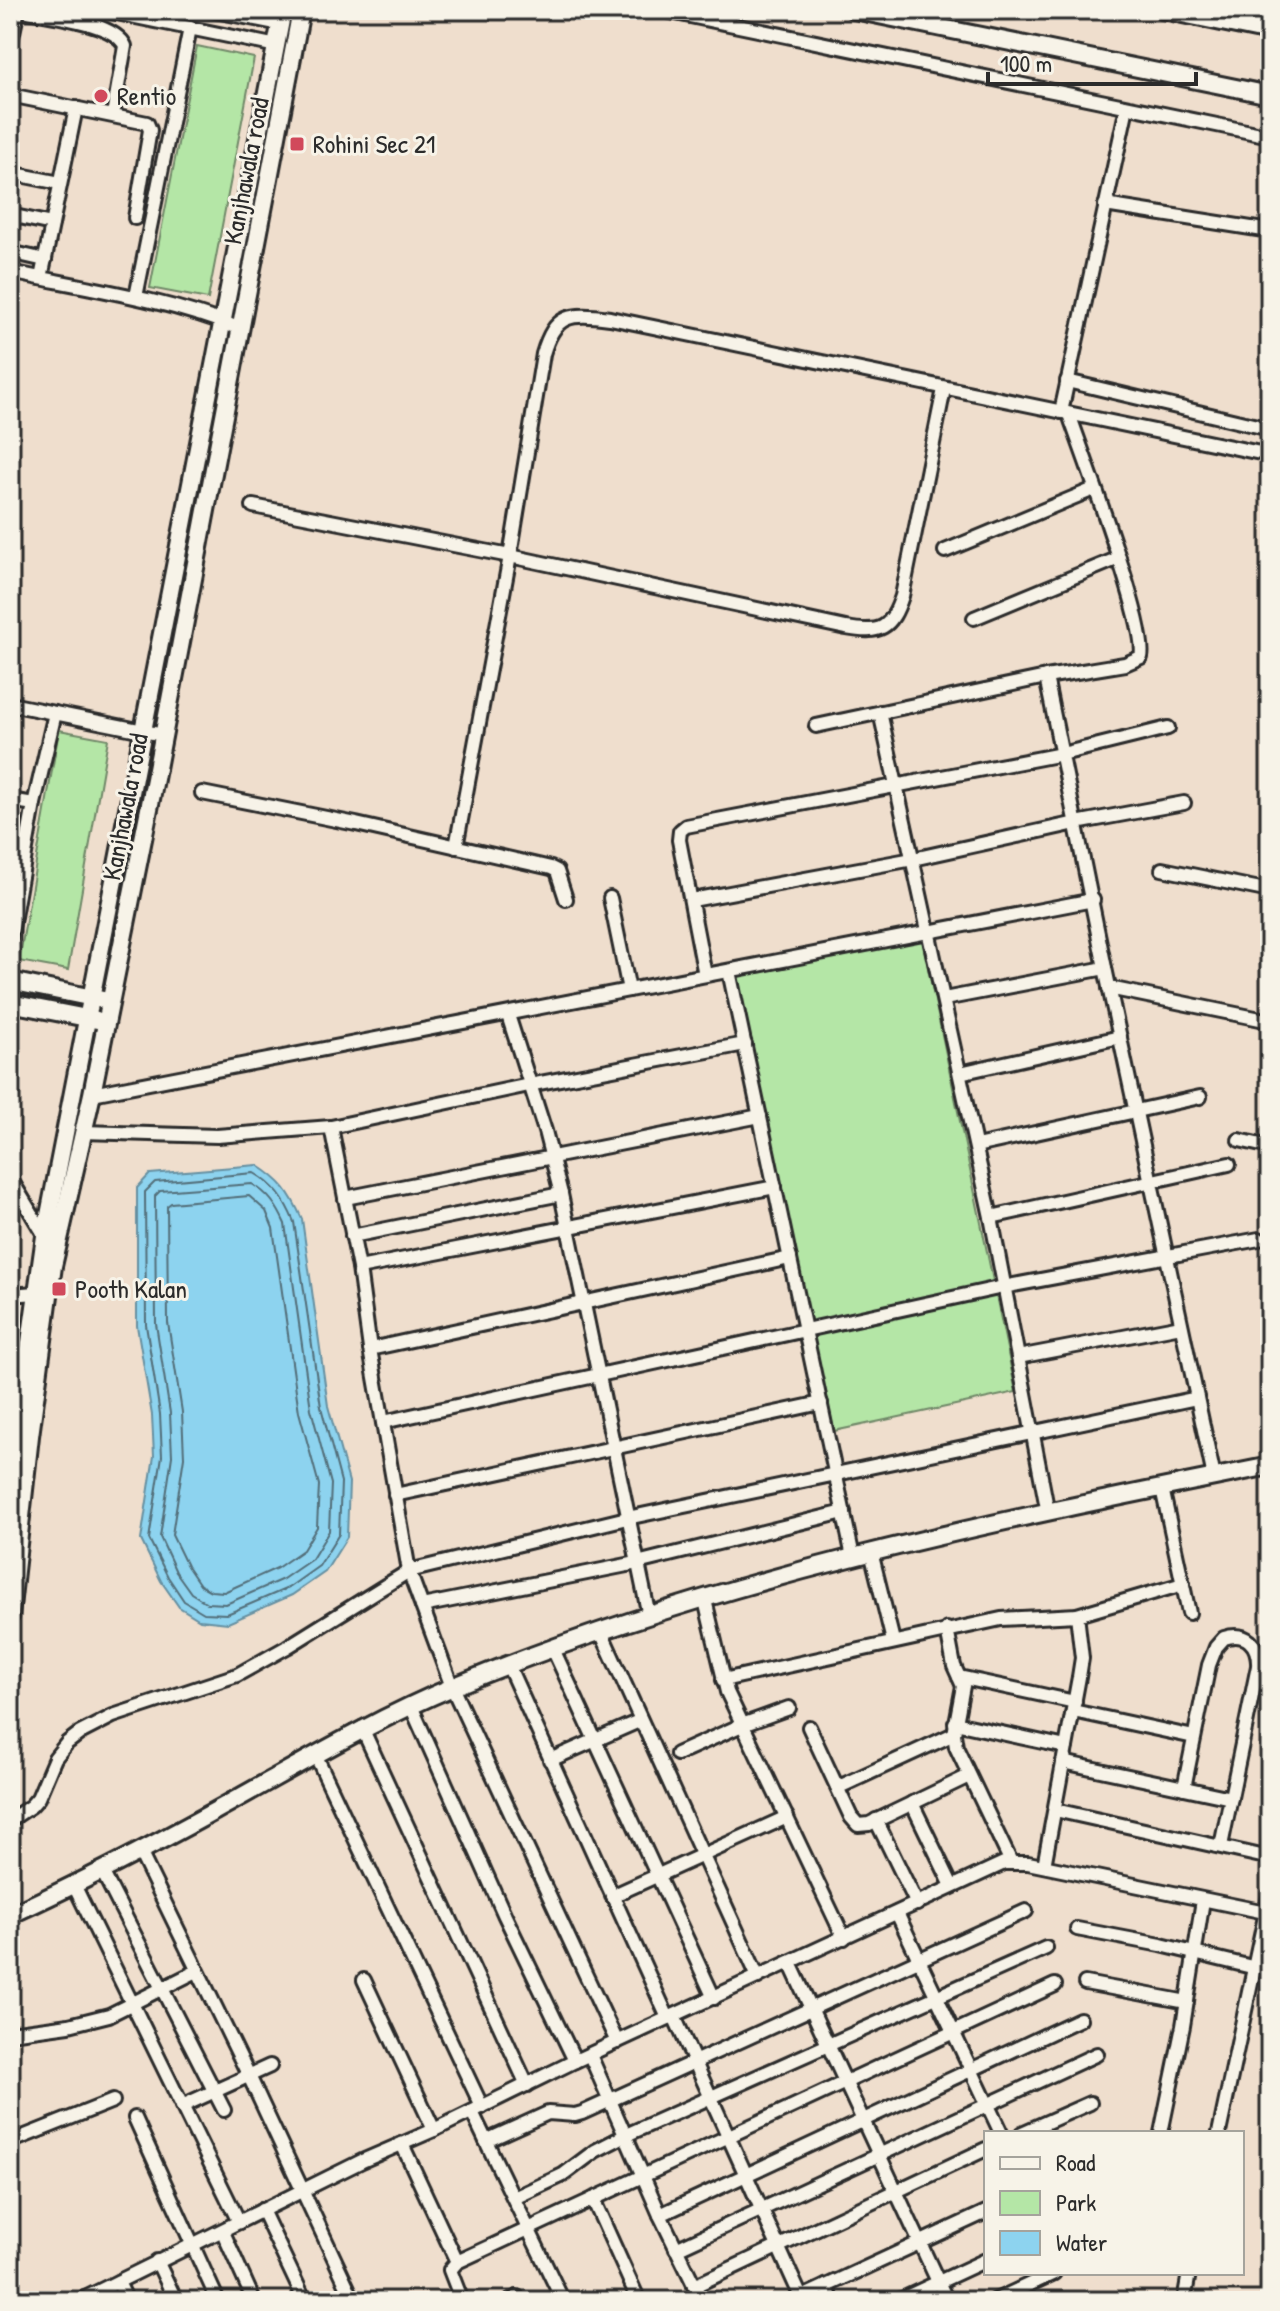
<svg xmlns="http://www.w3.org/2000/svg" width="1280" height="2311" font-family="'Patrick Hand',sans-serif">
	<rect width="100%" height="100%" fill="#efdecd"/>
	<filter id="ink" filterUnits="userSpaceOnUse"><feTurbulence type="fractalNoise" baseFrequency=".0125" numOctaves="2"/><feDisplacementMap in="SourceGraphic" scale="16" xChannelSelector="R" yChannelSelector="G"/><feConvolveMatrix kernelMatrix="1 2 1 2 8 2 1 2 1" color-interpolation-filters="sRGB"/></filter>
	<g filter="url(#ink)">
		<g fill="#b4e6a6" stroke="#708868" stroke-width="2">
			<polygon points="197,46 254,58 208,299 150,288"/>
			<polygon points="59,730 108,739 68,970 19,961"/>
			<polygon points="922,938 1016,1392 834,1431 737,976"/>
		</g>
		<path fill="#8dd3ef" stroke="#6690a1" stroke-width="2" d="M257 1165C282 1181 290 1192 302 1219L328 1406 349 1482 347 1537 325 1572 292 1595 228 1623 200 1620 179 1607 161 1581 141 1540 154 1456 152 1415 137 1326V1188L150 1174Z"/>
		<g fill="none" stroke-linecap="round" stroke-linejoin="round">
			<g stroke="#526e79" stroke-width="2">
				<path d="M254 1173C275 1185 285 1200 294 1222L321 1407 341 1482 339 1534 319 1566 288 1588 227 1614 204 1613 184 1601 168 1577 149 1539 162 1456 160 1414 146 1325 145 1192 155 1182Z"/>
				<path d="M252 1184C269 1194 277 1206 285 1224L311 1409 331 1484 329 1531 312 1559 283 1579 226 1604 207 1603 191 1593 176 1572 160 1537 172 1456 170 1413 156 1324 155 1196 160 1191Z"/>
				<polygon points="249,1196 266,1211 273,1228 299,1412 319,1485 317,1527 303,1550 277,1568 224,1592 211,1591 200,1585 187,1566 172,1535 184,1457 182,1412 168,1323 167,1206 171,1203"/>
			</g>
			<defs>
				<g id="street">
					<path d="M23 10C48 16 115 22 125 46L113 115"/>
					<polyline points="102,10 277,46"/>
					<polyline points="210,10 281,24"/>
					<polyline points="661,10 1270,136"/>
					<polyline points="10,46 18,10"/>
					<polyline points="10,95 147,123 150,130 135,218"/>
					<polyline points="10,173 60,183"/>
					<polyline points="1105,205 1270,231"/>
					<polyline points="10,215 52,224"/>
					<polyline points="10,252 45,260"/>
					<path d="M10 272C88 288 166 299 241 329"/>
					<polyline points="41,278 76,108"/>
					<polyline points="136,297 190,28"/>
					<polyline points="1067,381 1270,429"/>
					<polyline points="1061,412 1127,107"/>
					<path d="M253 506 510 556 846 628C881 634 891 629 902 596L944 389"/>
					<polyline points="945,551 1094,489"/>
					<polyline points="974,618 1119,558"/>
					<polyline points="1046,677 1105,968 1214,1477"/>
					<polyline points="10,704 163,735"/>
					<polyline points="880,712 991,1217 1048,1513"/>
					<path d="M816 726 1046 677 1125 664 1141 657C1149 629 1082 452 1069 414"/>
					<polyline points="202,793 356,824 551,868 557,871 566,899"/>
					<polyline points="10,800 34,804"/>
					<path d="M456 847 510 556 543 354C555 313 570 313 610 318L1270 455"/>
					<polyline points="1162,869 1270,891"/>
					<polyline points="610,898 629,990"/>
					<polyline points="692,900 913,859 1076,823 1184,803"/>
					<polyline points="10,939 34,804 55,713"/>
					<polyline points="729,971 853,1557"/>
					<polyline points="705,975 679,840 680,831 686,826 1062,754 1168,728"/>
					<polyline points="1109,988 1270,1021"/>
					<polyline points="944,999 1105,968"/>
					<polyline points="508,1015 545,1131 561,1194 649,1616"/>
					<polyline points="960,1073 1120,1037"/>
					<polyline points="92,1094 1093,900"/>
					<polyline points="331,1127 359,1268 370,1349 409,1571 452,1687 617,2042"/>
					<polyline points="83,1132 217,1136 331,1127 529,1085 745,1044"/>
					<polyline points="1239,1140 1270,1147"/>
					<polyline points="976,1146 1200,1097"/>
					<polyline points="10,1178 45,1236"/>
					<polyline points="345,1198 760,1116"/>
					<polyline points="991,1217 1229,1164"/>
					<polyline points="352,1236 561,1194"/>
					<polyline points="359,1268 775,1187"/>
					<polyline points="10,1295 36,1293"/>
					<polyline points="370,1349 790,1258"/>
					<polyline points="1018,1357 1181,1326"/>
					<polyline points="10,1367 25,1368"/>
					<polyline points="383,1422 1003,1287 1259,1239"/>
					<polyline points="1162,1488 1189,1613"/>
					<polyline points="395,1495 821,1403"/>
					<polyline points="871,1552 893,1641"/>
					<polyline points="705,1600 727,1692 844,1938"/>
					<polyline points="422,1606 637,1563 844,1512"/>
					<polyline points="947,1629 954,1666 963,1686 954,1734 956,1747 1011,1862"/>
					<polyline points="601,1632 758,1977"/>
					<polyline points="553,1649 714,1998"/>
					<polyline points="508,1665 668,2018"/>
					<polyline points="959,1677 1075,1702"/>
					<polyline points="723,1680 1001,1619 1077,1615 1183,1584"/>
					<polyline points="411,1706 505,1916 575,2061"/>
					<polyline points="1073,1711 1194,1737"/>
					<polyline points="955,1723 1066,1747"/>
					<polyline points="809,1727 851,1817 858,1825 869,1824 969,1776"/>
					<polyline points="362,1728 527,2085"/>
					<polyline points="315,1754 482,2107"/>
					<polyline points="677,1754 742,1725 789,1708"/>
					<polyline points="550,1760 639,1721"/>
					<polyline points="1063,1762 1231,1798"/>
					<polyline points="839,1787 954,1734"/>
					<path d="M1184 1788 1209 1665 1216 1647 1224 1638C1246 1631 1259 1644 1258 1666L1221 1846"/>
					<polyline points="912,1803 952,1886"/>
					<polyline points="1055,1810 1270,1858"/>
					<polyline points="10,1820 31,1806 38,1798 55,1758 67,1743 80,1733 113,1716 237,1675 287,1647 409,1571 627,1518 1197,1398"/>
					<polyline points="876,1820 917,1904"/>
					<polyline points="140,1852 250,2078 354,2301"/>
					<polyline points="1044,1866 1079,1677 1082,1658 1077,1615"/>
					<polyline points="102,1871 224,2110"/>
					<polyline points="74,1885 239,2222"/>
					<polyline points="612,1896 787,1817"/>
					<polyline points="897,1913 1001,2133"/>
					<polyline points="1077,1929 1161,1945 1256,1968"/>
					<polyline points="790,1963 947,2301"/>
					<polyline points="364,1980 434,2130"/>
					<polyline points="1085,1983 1187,2002"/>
					<polyline points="674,2016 801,2297"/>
					<polyline points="10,2033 69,2025 109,2015 197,1971"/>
					<polyline points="590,2055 660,2215 702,2301"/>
					<polyline points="182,2106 270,2066"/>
					<polyline points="472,2112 563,2301"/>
					<polyline points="135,2118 218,2301"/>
					<polyline points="1022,2133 1090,2103"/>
					<polyline points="1161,2133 1183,2026 1203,1900"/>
					<polyline points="1219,2133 1270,1893"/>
					<polyline points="486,2141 548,2113 575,2115 582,2113 1026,1911"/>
					<polyline points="10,2142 113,2101"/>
					<polyline points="402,2144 457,2262"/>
					<polyline points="514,2198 563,2175 595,2151 626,2135 1046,1948"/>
					<polyline points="593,2199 639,2301"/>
					<polyline points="262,2210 305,2301"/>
					<polyline points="660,2215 1080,2019"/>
					<polyline points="223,2232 254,2301"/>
					<polyline points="676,2249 1097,2054"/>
					<polyline points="157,2261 176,2301"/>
					<polyline points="118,2282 127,2301"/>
					<polyline points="694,2286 986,2149"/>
					<polyline points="826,2286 833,2301"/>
					<polyline points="796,2300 986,2212"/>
					<polyline points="79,2301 362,2161 434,2130 575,2061 1004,1863 1028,1863 1270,1913"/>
					<polyline points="462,2301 450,2270 457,2262 1055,1985"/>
					<polyline points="510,2301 517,2297"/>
					<polyline points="898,2301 986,2260"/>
					<polyline points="994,2301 1054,2273"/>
					<polyline points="1184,2301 1189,2273"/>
				</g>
				<g id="secondary">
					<polyline points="854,10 1270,95"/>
					<polyline points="1163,10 1270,32"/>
					<polyline points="10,981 103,1000"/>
					<polyline points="10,1003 97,1020"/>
					<polyline points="10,1484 45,1236 283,10"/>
					<polyline points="10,1616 30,1436 53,1266 92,1094 155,779 301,10"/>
					<path d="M10 1915C80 1883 148 1848 215 1811 295 1767 371 1721 455 1686 715 1578 995 1521 1270 1466"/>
				</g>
			</defs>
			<use href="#street" stroke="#2b2b2b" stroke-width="18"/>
			<use href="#secondary" stroke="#2b2b2b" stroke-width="22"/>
			<use href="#street" stroke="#f7f3e8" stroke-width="12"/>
			<use href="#secondary" stroke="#f7f3e8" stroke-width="16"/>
		</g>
	</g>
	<g fill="#d1495b" stroke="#f7f3e8" stroke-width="3">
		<circle cx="101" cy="96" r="8"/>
		<rect x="289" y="136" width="16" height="16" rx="4"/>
		<rect x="51" y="1281" width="16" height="16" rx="4"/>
	</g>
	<g text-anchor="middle" stroke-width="6" stroke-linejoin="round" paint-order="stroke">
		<g font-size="26" fill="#2b2b2b" stroke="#f7f3e8" text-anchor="start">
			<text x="117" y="105">Rentio</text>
			<text x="313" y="153">Rohini Sec 21</text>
			<text x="75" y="1298">Pooth Kalan</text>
		</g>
		<g font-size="26" fill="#2b2b2b" stroke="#f7f3e8">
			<text transform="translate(246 171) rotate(-79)" y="9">Kanjhawala road</text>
			<text transform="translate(125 807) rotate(-79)" y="9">Kanjhawala road</text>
		</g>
	</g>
	<rect width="1280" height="2311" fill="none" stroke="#f7f3e8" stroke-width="40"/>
	<rect x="20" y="20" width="1240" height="2271" fill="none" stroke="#2b2b2b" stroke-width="3" filter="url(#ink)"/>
	<rect x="984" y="2131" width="260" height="144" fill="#f7f3e8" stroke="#a5a39c" stroke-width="2"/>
	<rect x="1000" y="2157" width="40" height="12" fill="#f7f3e8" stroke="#a5a39c" stroke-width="2"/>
	<text x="1056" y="2171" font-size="24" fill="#2b2b2b">Road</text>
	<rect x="1000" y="2191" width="40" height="24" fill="#b4e6a6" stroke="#a5a39c" stroke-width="2"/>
	<text x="1056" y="2211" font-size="24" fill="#2b2b2b">Park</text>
	<rect x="1000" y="2231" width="40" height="24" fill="#8dd3ef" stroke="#a5a39c" stroke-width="2"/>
	<text x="1056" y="2251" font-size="24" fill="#2b2b2b">Water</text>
	<path d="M988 72v12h208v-12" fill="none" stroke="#2b2b2b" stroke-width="4"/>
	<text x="1000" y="72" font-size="24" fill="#2b2b2b" stroke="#f7f3e8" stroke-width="6" paint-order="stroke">100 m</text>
</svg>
